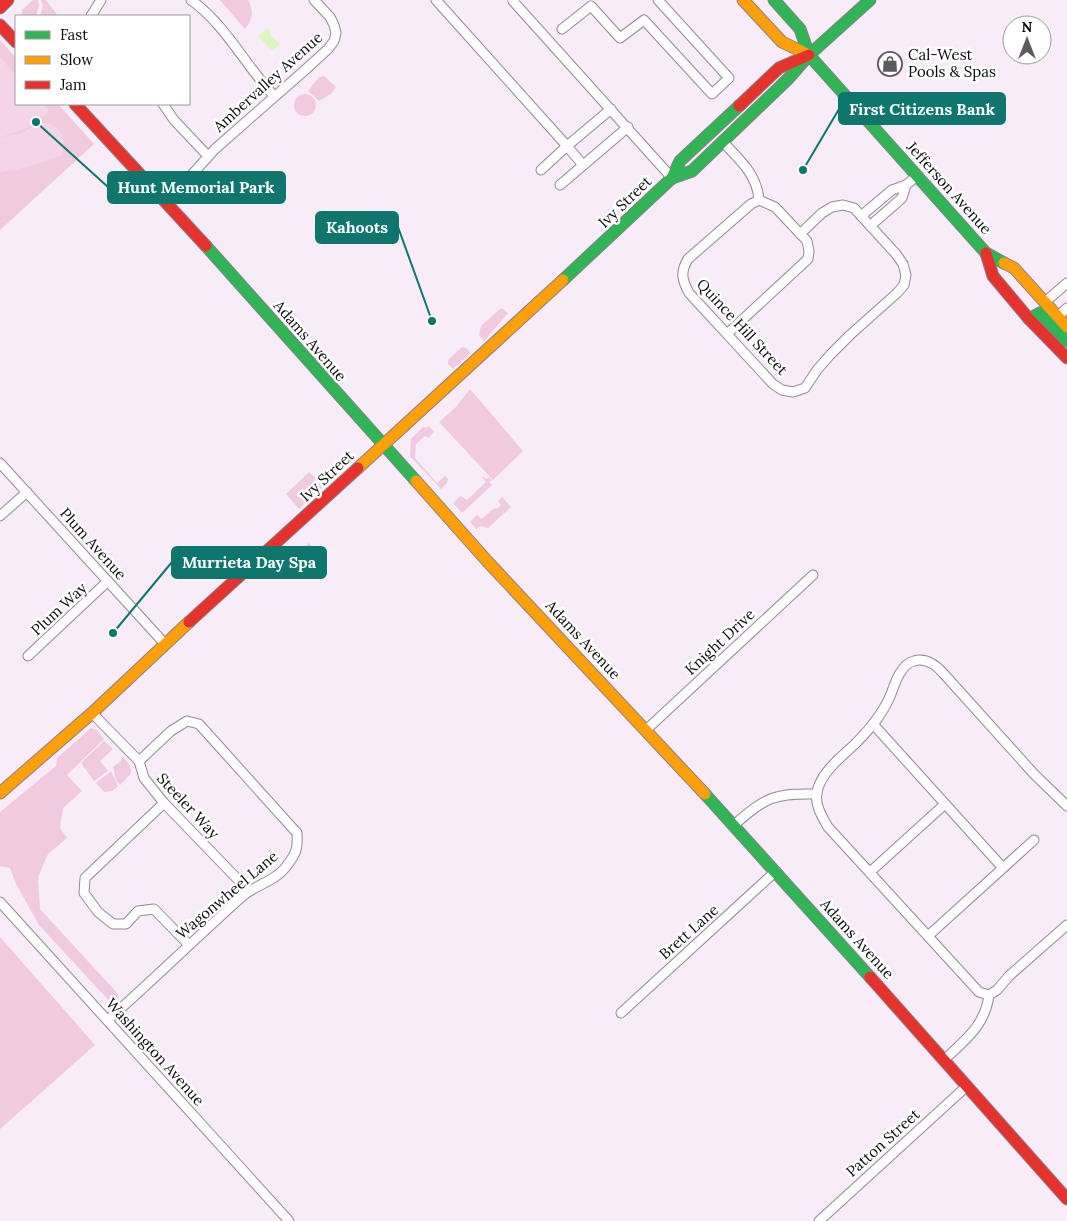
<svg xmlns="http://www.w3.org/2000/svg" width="1067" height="1221" font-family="Lora,serif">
	<rect width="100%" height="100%" fill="#f8ecf9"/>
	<g fill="#f0cade">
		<polygon points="33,0 38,0 39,6 36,16 22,16 22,10"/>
		<polygon points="41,0 46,0 58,16 40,16 43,6"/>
		<path d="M220 0H248C254 14 253 17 245 29Z"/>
		<polygon points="0,40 16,58 16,104 58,104 94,144 0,230"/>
		<polygon points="324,76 336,87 331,94 319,101 308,91 319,77"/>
		<circle cx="305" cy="105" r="11"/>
		<polygon points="500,309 503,309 508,313 484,341 479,335 481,326"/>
		<polygon points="462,347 466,348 471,353 453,369 448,364 448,360"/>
		<polygon points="470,389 523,451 493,480 439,422 456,407"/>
		<polygon points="428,426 434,431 429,438 425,436 416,444 415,458 437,483 445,476 448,479 447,483 441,489 410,456 411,439 423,427 427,428"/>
		<polygon points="309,472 321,483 322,488 299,509 286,494"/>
		<polygon points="481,476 487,479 489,477 492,480 489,482 492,485 462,513 453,503 460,496 467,500 486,482"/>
		<polygon points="502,497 511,507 488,528 481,526 476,529 470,522 477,515 481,519 495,508 497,509 501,505 498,501"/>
		<polygon points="309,543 318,552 315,554 313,553 294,570 287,563"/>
		<polygon points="91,728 97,730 104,739 67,775 82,791 63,808 60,828 67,838 48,854 38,877 40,909 118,994 117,1001 112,1004 39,925 16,884 10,868 0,866 0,812 56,766 57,758"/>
		<polygon points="104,741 113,749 100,761 108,771 94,781 81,763"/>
		<path d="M123 757C135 771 133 773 120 785L116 780 113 767 121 761Z"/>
		<polygon points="111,771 118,786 112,791 104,792 96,783"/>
		<polygon points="0,937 95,1045 0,1129"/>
	</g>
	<g fill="#f4d4e9">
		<path d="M0 57 16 75V104H44L49 110C39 126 19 131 2 137H0Z"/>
		<path d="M40 123C58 122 69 138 62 155 41 163 22 170 0 172V138L21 133Z"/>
	</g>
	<polygon fill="#def5c0" points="267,29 271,31 270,34 280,44 272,51 258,36"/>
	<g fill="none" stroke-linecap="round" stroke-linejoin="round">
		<defs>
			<g id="street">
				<path d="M191 0C225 24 246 66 274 96"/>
				<polyline points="436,0 567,146 611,109"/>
				<polyline points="514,0 513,1 672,178"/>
				<polyline points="91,16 101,0"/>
				<polyline points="562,29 591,6 620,38 644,20 712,94 729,78 658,0"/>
				<polyline points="163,104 174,120 208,156"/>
				<path d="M722 141C739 159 757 174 759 200"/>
				<polyline points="541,170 567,146 583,165"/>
				<polyline points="187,180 215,149 305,70 328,49 334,41 336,33 334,25 330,17 314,0"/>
				<polyline points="560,185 628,127"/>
				<path d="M759 200 751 204 688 259C680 272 682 280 689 293L773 384 782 390 793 392 805 388 817 370 830 355 850 335 897 293 904 285 906 275 903 264 896 254 854 208 843 205 832 207 822 213 800 234"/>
				<polyline points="861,216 892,190 906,185 917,176"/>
				<polyline points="870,226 902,198 906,185"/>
				<polyline points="1045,302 1067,283"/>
				<polyline points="1058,316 1067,308"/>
				<polyline points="727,334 808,259 809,251 807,241 775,207 759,200"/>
				<polyline points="0,463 165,644"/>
				<polyline points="0,516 27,492"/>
				<polyline points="28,656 108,581"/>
				<polyline points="92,713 139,761 144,778 164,803 249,891"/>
				<polyline points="873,724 1003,868"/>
				<polyline points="646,730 813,575"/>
				<polyline points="164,803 85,878 84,893 98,912 113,924 126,924 138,911 154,909 188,944"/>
				<path d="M1067 806 1034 774 944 674C937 666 927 657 914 661 901 664 895 683 891 694 883 714 870 729 855 744 842 756 824 770 818 788 813 802 821 815 828 827L979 992 989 995 997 990 1009 976 1067 925"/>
				<path d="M734 825C766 797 774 793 817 794"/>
				<polyline points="870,872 945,804"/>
				<polyline points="0,902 289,1221"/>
				<polyline points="928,936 1034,840"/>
				<polyline points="621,1013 776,871"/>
				<path d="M108 1020C154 979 198 936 244 895 256 885 275 881 285 868 296 854 298 850 297 833L199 724 187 721 171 731 139 761"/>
				<path d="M944 1060C965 1040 985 1026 989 995"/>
				<polyline points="819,1221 967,1086"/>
			</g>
			<g id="fast">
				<polyline points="774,0 800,29 809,55 986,253 1004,263"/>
				<polyline points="672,178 692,171 789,78 809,55 870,0"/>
				<polyline points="206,246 416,481"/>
				<polyline points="563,280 672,178 680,161 739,106"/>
				<polyline points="1029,319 1040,313 1067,341"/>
				<polyline points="705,794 870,977"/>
			</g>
			<g id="slow">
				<polyline points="743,0 782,42 809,55"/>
				<polyline points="1004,263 1014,268 1067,327"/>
				<polyline points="358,468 563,280"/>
				<polyline points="416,481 487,561 705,794"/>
				<polyline points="0,793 92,713 189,622"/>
			</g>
			<g id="jam">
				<polyline points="0,8 8,0"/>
				<polyline points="0,25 16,42"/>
				<polyline points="75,104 206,246"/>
				<polyline points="739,106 779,68 809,55"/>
				<polyline points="986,253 993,276 1029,319 1067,358"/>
				<polyline points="189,622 358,468"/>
				<polyline points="870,977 1067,1199"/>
			</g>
		</defs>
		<use href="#street" stroke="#918c92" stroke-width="11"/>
		<use href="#fast" stroke="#888288" stroke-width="13"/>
		<use href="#slow" stroke="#888288" stroke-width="13"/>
		<use href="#jam" stroke="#888288" stroke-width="13"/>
		<use href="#street" stroke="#fefcfe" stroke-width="9"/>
		<use href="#fast" stroke="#30b455" stroke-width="11"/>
		<use href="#slow" stroke="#ff9f0a" stroke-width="11"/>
		<use href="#jam" stroke="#e5322d" stroke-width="11"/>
	</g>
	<defs>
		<symbol id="shop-ring" viewBox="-11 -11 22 22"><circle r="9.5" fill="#fff" stroke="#5d595e" stroke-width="1.5"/><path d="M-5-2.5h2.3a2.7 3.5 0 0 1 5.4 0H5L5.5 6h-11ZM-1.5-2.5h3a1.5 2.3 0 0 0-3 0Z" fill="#5d595e"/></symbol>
	</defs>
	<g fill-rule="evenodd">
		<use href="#shop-ring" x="876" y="50" width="28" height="28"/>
	</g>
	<g text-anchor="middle" stroke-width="5" stroke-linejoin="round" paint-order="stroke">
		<g font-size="15" fill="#0a0a0a" stroke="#fff" text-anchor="start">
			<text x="908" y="60">Cal-West<tspan x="908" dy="17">Pools &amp; Spas</tspan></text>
		</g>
		<g font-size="15" fill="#0a0a0a" stroke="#fff">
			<text transform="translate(268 82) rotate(-42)" y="5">Ambervalley Avenue</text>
			<text transform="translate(949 188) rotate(48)" y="5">Jefferson Avenue</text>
			<text transform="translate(625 202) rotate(-44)" y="5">Ivy Street</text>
			<text transform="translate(742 327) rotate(47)" y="5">Quince Hill Street</text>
			<text transform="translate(310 341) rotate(49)" y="5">Adams Avenue</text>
			<text transform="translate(327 476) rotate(-43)" y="5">Ivy Street</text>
			<text transform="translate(93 544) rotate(48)" y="5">Plum Avenue</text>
			<text transform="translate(59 609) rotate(-43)" y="5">Plum Way</text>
			<text transform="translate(583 640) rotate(47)" y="5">Adams Avenue</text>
			<text transform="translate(720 642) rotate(-43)" y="5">Knight Drive</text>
			<text transform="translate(188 806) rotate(47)" y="5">Steeler Way</text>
			<text transform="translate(227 895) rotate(-40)" y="5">Wagonwheel Lane</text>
			<text transform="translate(689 932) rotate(-42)" y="5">Brett Lane</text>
			<text transform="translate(857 939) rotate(48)" y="5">Adams Avenue</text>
			<text transform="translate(155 1052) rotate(48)" y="5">Washington Avenue</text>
			<text transform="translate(883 1143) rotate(-42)" y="5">Patton Street</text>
		</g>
	</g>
	<path fill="none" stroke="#0f766e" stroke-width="2" d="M803 170L839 109M36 122L108 187M432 321L398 227M113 633L172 562"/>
	<g fill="#0f766e" stroke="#fff" stroke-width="2">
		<circle cx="803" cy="170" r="5"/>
		<circle cx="36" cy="122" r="5"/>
		<circle cx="432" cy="321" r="5"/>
		<circle cx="113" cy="633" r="5"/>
	</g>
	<g fill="#0f766e" stroke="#0f766e" stroke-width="2">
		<rect x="839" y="93" width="166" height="31" rx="5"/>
		<rect x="108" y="172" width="177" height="31" rx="5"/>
		<rect x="316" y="212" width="82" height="31" rx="5"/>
		<rect x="172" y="547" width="154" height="31" rx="5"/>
	</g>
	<g font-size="16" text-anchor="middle" font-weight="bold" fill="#fff">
		<text x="922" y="115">First Citizens Bank</text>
		<text x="196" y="193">Hunt Memorial Park</text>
		<text x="357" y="233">Kahoots</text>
		<text x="249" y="568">Murrieta Day Spa</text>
	</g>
	<rect x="15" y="15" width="175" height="90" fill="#ffffff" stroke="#9d9d9d"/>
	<rect x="25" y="31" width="25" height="8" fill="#30b455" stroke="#9d9d9d"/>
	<text x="60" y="40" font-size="15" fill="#0a0a0a">Fast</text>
	<rect x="25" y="56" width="25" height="8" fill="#ff9f0a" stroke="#9d9d9d"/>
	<text x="60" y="65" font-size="15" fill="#0a0a0a">Slow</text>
	<rect x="25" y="81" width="25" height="8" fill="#e5322d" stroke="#9d9d9d"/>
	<text x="60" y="90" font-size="15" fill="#0a0a0a">Jam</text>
	<g transform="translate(1027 40)"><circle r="24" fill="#ffffff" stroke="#9d9d9d"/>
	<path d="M0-4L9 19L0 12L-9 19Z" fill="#5d595e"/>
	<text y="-8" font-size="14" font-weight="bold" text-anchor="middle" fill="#0a0a0a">N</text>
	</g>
</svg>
